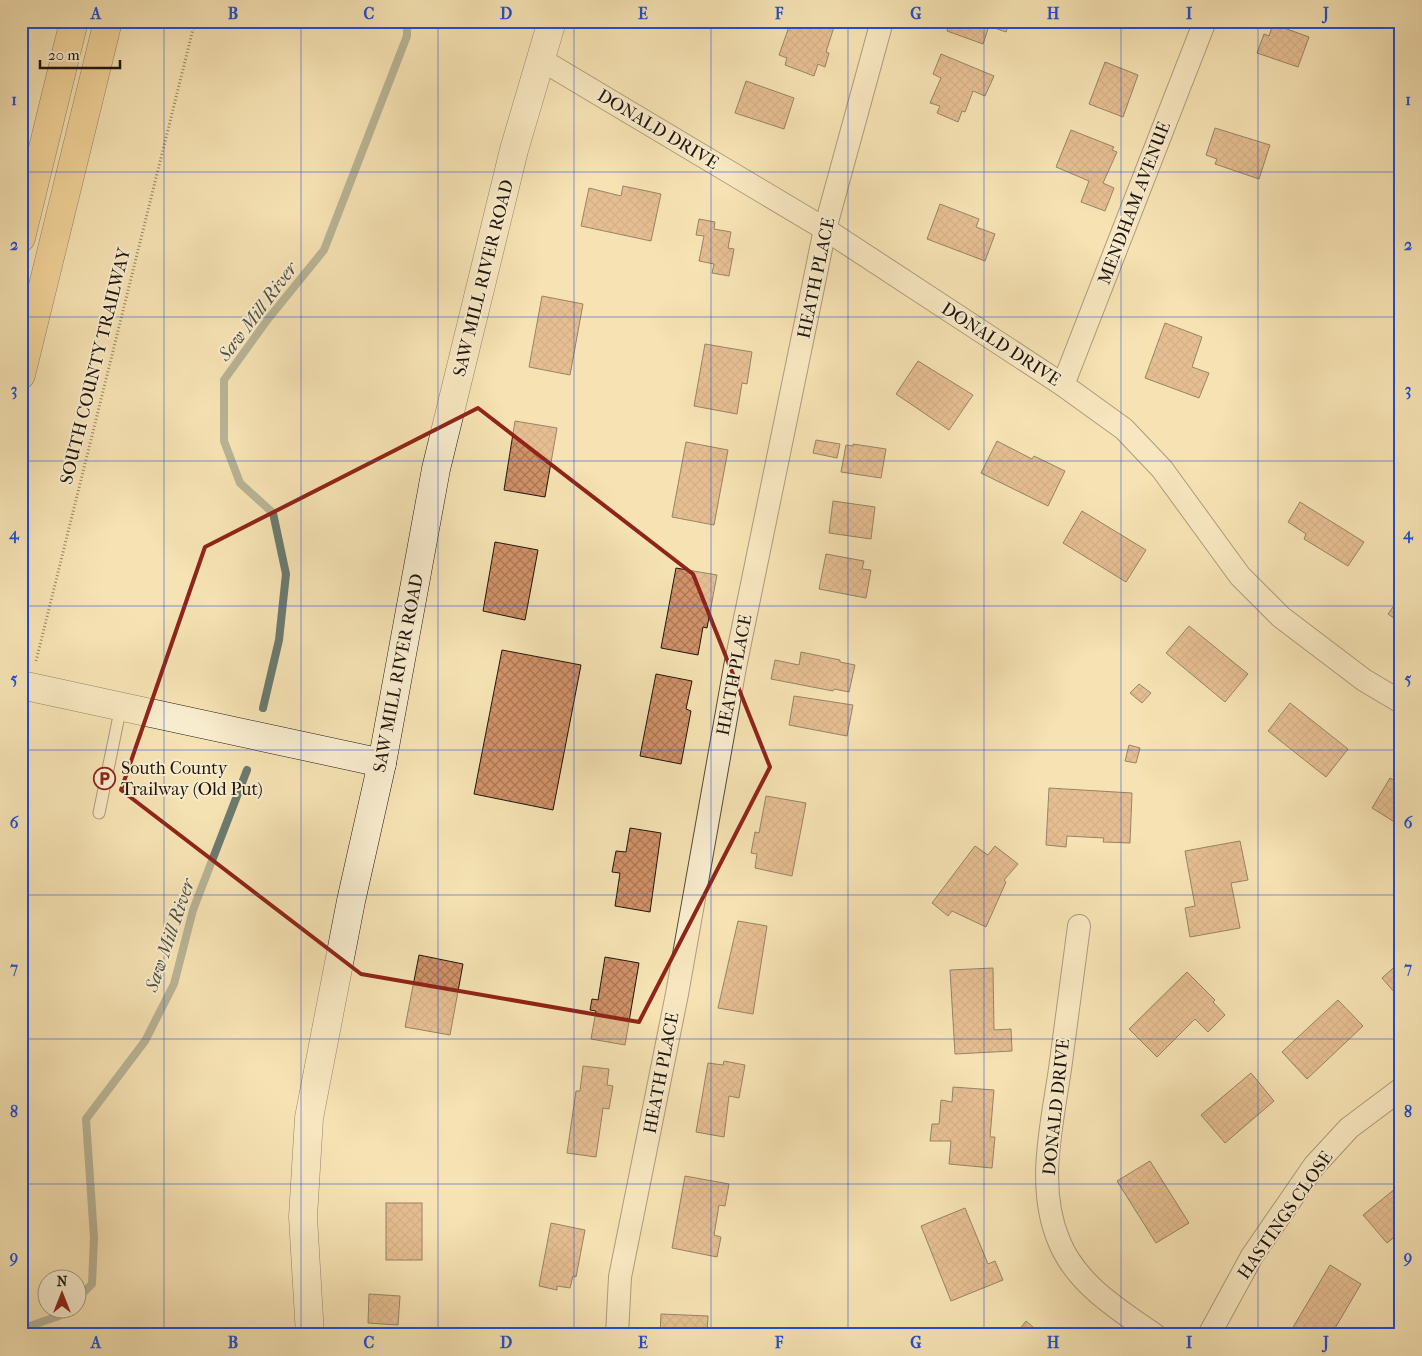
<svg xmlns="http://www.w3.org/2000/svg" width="1422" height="1356" font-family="'IM FELL French Canon',serif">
	<defs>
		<pattern id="building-cross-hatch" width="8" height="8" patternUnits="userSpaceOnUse" patternTransform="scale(1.25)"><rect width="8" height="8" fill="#d29369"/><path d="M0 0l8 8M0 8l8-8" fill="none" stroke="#a75"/></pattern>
	</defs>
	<rect width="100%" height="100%" fill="#f5e2b3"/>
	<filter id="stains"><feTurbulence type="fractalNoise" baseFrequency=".004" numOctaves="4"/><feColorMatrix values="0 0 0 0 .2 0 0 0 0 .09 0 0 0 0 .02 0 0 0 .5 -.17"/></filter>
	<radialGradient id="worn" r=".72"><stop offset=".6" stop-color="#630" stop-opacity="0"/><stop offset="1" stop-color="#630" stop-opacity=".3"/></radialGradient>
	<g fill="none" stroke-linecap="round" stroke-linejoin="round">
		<g stroke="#6b7a6f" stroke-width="8">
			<polyline points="263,708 279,640 286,574 273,513 240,483 224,441 224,380 268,319 324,250 407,36 407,21"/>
			<polyline points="78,1298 92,1284 94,1238 86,1119 145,1041 174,984 193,910 247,770"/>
			<polyline points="21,1329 59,1316 67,1308"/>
		</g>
	</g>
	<g fill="url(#building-cross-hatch)" stroke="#20150d">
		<polygon points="791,21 819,21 834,27 826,52 829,53 825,67 818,64 814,76 785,65 787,58 779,55"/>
		<polygon points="950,21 1010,21 1006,32 989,26 983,44 947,31"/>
		<polygon points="1273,24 1309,37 1298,67 1257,53 1264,34 1269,36"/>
		<polygon points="941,54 994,76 985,96 973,91 965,112 962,111 958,122 937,113 940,106 930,103 941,78 933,74"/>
		<polygon points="1105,62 1138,75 1123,117 1089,104"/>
		<polygon points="746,81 794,98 784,129 735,113"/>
		<polygon points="1215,128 1270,145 1259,179 1215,164 1217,159 1206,155"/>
		<polygon points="1071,130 1114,147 1112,150 1117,152 1103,183 1114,188 1105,211 1081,202 1089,181 1056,167"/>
		<polygon points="623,186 661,194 651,241 581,226 589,188 621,196"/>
		<polygon points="940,204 979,219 976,227 995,234 985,261 927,239"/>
		<polygon points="699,219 715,222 714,229 731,232 728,248 734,249 729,276 712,273 714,264 699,261 704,236 696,235"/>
		<polygon points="542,296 583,304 570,375 529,367"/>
		<polygon points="1165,323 1202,337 1192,367 1209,373 1199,398 1145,378"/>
		<polygon points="705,344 752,352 747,384 742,383 737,414 694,406"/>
		<polygon points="918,361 973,395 949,430 896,394"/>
		<polygon points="515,421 557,428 545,497 504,490"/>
		<polygon points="816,440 840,444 837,458 813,453"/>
		<polygon points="997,441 1032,459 1034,456 1065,471 1048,506 981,473"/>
		<polygon points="686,442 728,450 714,525 672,517"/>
		<polygon points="853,444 886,449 881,478 841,472 846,445 853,446"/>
		<polygon points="833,501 875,507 871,539 829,533"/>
		<polygon points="1300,502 1364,542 1348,566 1304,539 1306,534 1288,522"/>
		<polygon points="1082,511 1146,550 1126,582 1063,543"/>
		<polygon points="495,542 538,550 525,620 483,611"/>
		<polygon points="826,554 864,561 862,569 871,570 866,598 819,589"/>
		<polygon points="676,568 717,575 707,628 703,627 698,655 661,648"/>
		<polygon points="1401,596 1401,623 1388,614"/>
		<polygon points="1189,626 1248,674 1225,702 1166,653"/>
		<polygon points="502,650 581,665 553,810 474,794"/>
		<polygon points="801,652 840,660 840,662 855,665 849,692 834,689 833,691 771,679 775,660 799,665"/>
		<polygon points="656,674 692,681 686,709 691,711 681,764 640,756"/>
		<polygon points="1139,684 1151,693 1142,703 1130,693"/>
		<polygon points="794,696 853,705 847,736 789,725"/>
		<polygon points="1290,703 1348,749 1326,777 1268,731"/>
		<polygon points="1129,745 1140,748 1136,763 1125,761"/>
		<polygon points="1390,778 1401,784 1401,826 1372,808"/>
		<polygon points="1049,788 1132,793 1130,843 1103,842 1104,838 1067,836 1066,847 1046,845"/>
		<polygon points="766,796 806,803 792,876 755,868 757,854 751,853 755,832 759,833"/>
		<polygon points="630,828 661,833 650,912 615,906 620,873 612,872 616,851 626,852"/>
		<polygon points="1240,841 1248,880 1231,883 1240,928 1190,937 1185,908 1195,906 1185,851"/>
		<polygon points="975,846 988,855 995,846 1018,864 1004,880 1006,882 986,927 952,911 948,916 932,903"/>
		<polygon points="738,921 767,926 753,1014 718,1008"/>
		<polygon points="419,955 463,964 450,1035 405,1027"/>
		<polygon points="605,957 639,963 625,1045 591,1039 596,1011 590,1010 592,999 598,1000"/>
		<polygon points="1401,961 1401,1000 1382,978"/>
		<polygon points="993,968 994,1030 1011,1029 1012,1051 955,1054 950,970"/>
		<polygon points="1187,972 1215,1000 1213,1002 1225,1015 1208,1032 1195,1019 1157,1057 1129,1029"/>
		<polygon points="1338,1000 1363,1026 1307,1079 1282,1052"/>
		<polygon points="724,1061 745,1065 739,1098 729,1096 724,1137 696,1132 708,1063 723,1065"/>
		<polygon points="583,1066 609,1069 607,1085 613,1086 609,1109 603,1108 596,1157 567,1153 576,1091 580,1091"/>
		<polygon points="1251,1073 1274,1101 1225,1143 1201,1115"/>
		<polygon points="953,1087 994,1090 990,1137 995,1137 992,1168 949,1164 951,1141 930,1141 932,1124 939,1124 941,1100 952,1102"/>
		<polygon points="1150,1161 1189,1223 1156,1243 1117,1181"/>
		<polygon points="685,1176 729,1184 725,1206 719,1205 714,1235 721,1237 717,1257 672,1248"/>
		<polygon points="1401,1184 1401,1232 1387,1243 1363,1215"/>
		<rect x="386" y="1203" width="36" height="57"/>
		<polygon points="965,1208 988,1264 995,1261 1003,1280 951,1301 921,1226"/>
		<polygon points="551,1223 585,1230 576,1277 573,1276 570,1288 557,1286 557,1290 539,1286"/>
		<polygon points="1330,1265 1361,1284 1331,1335 1302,1335 1292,1329"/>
		<polygon points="369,1294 400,1296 398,1325 368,1323"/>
		<polygon points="661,1314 708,1316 707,1335 660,1335"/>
		<polygon points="1026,1321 1042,1335 1015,1335"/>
	</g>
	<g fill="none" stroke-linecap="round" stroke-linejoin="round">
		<defs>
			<polyline id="service" points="99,813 121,706"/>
			<g id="minor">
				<polyline points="540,59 825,229 1063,385 1124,429 1162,469 1240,576 1281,617 1364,680 1401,702"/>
				<polyline points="1063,385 1205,21"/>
				<path d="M1079 926C1073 974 1066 1021 1060 1069 1052 1125 1036 1187 1059 1241 1076 1284 1119 1310 1155 1335"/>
				<polyline points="617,1335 620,1277 677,994 735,667 825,229 882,21"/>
				<polyline points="1209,1335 1252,1256 1314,1166 1349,1128 1401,1089"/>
			</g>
			<g id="secondary">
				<polyline points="21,685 382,763"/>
				<polyline points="310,1335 303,1217 309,1118 351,901 382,763 436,469 514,150 552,21"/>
			</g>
			<g id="trunk">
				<polyline points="21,238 74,21"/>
				<polyline points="21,375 108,21"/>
			</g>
		</defs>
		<use href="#service" stroke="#554836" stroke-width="13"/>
		<use href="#minor" stroke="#554836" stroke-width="24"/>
		<use href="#secondary" stroke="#20150d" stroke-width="29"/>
		<use href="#trunk" stroke="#20150d" stroke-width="29"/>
		<polyline stroke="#20150d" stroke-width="3" stroke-dasharray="1 2.5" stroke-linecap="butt" points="36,661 195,21"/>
		<use href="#service" stroke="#f8ecce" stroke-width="11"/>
		<use href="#minor" stroke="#f8ecce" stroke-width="22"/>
		<use href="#secondary" stroke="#f8ecce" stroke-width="28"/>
		<use href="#trunk" stroke="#eac17a" stroke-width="28"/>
	</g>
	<path d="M0 0H1422V1356H0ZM478 408 693 574 770 767 639 1022 361 974 121 790 205 547Z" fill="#f5e2b3" fill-opacity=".55" fill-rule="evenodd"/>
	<path fill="none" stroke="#8f2418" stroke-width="4" stroke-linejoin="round" d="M478 408 693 574 770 767 639 1022 361 974 121 790 205 547Z"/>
	<path fill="none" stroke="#1d4ed8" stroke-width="1" stroke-opacity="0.55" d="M164 21V1335M301 21V1335M438 21V1335M574 21V1335M711 21V1335M848 21V1335M984 21V1335M1121 21V1335M1258 21V1335M21 172H1401M21 317H1401M21 461H1401M21 606H1401M21 750H1401M21 895H1401M21 1039H1401M21 1184H1401"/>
	<defs>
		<symbol id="parking-ring" viewBox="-11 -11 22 22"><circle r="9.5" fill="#f8ecce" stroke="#8f2418" stroke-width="1.5"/><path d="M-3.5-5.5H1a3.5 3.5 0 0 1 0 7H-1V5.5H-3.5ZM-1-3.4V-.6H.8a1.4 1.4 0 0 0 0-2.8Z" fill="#8f2418"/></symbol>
	</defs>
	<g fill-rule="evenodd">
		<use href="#parking-ring" x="92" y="766" width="25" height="25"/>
	</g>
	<g text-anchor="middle" stroke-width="4" stroke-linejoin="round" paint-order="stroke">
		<g font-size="18" fill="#20150d" stroke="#f8ecce">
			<text transform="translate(658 129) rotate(31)" y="6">DONALD DRIVE</text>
			<text transform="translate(1134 203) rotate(-69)" y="6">MENDHAM AVENUE</text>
			<text transform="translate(483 278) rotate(-76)" y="6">SAW MILL RIVER ROAD</text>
			<text transform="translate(816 278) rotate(-78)" y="6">HEATH PLACE</text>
			<text transform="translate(1001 344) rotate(33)" y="6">DONALD DRIVE</text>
			<text transform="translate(95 366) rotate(-76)" y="6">SOUTH COUNTY TRAILWAY</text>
			<text transform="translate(398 673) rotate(-79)" y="6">SAW MILL RIVER ROAD</text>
			<text transform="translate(734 675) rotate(-79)" y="6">HEATH PLACE</text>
			<text transform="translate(661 1073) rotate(-79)" y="6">HEATH PLACE</text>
			<text transform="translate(1056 1107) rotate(-84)" y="6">DONALD DRIVE</text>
			<text transform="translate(1285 1215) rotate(-55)" y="6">HASTINGS CLOSE</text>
		</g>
		<g font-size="18" fill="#20150d" stroke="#f8ecce" text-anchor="start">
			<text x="121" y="774">South County<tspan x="121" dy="21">Trailway (Old Put)</tspan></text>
		</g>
		<g font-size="19" font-style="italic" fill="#4c5046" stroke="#f8ecce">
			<text transform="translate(257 311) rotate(-53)" y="7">Saw Mill River</text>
			<text transform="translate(169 935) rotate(-71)" y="7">Saw Mill River</text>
		</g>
	</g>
	<rect width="1422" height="1356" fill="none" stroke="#f5e2b3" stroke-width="55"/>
	<g transform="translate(62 1294)"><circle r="24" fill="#f8ecce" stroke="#a29681"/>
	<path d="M0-4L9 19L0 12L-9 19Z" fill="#8f2418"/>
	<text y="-8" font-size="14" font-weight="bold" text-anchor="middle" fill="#20150d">N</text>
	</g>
	<path d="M40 60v8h80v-8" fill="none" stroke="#20150d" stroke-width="2.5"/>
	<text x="48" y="60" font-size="15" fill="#20150d" stroke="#f8ecce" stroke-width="4" paint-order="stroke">20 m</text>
	<rect x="28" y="28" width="1366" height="1300" fill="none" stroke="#1d4ed8" stroke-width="2"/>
	<g font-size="16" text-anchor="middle" font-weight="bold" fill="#1d4ed8">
		<text x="96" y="19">A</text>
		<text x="233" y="19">B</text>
		<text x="369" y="19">C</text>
		<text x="506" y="19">D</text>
		<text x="643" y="19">E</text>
		<text x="779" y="19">F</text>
		<text x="916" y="19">G</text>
		<text x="1053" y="19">H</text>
		<text x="1189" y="19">I</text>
		<text x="1326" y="19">J</text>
		<text x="14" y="105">1</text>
		<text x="1408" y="105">1</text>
		<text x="14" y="250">2</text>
		<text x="1408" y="250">2</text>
		<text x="14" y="395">3</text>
		<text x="1408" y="395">3</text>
		<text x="14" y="539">4</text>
		<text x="1408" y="539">4</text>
		<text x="14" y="684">5</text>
		<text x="1408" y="684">5</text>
		<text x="14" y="828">6</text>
		<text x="1408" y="828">6</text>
		<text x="14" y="973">7</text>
		<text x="1408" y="973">7</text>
		<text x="14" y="1117">8</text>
		<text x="1408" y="1117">8</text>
		<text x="14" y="1262">9</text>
		<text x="1408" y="1262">9</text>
		<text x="96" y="1348">A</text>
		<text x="233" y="1348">B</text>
		<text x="369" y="1348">C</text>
		<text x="506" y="1348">D</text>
		<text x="643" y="1348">E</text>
		<text x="779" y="1348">F</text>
		<text x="916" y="1348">G</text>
		<text x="1053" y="1348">H</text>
		<text x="1189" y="1348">I</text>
		<text x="1326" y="1348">J</text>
	</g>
	<rect width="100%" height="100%" filter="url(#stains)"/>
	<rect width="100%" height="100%" fill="url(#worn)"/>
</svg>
